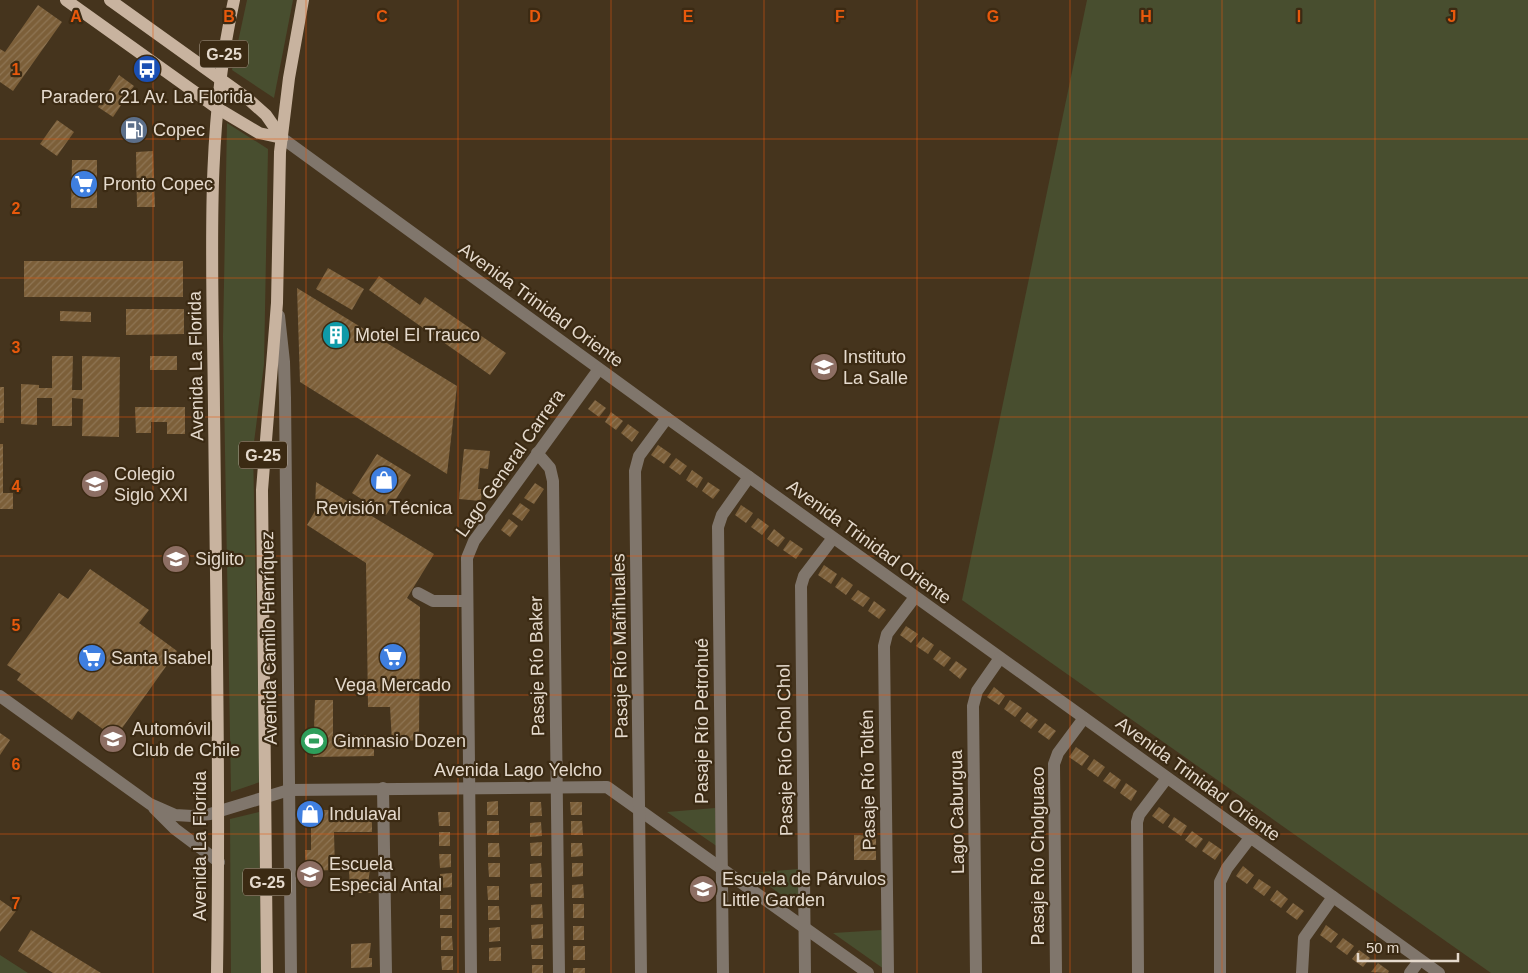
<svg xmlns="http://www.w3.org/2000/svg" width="1528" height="973" font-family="Arial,sans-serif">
	<defs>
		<pattern id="building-hatch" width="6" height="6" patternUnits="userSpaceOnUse" patternTransform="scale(1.25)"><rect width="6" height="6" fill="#7c5f39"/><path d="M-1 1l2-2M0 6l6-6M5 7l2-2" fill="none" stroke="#8e7554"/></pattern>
	</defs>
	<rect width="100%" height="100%" fill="#45341d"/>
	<g fill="#484e2f">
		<polygon points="247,0 293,0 274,98 232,70"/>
		<polygon points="1087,0 1528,0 1528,973 1491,973 962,600"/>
		<polygon points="227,123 268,149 264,364 253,450 260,782 231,792 223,337"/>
		<polygon points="715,808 718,847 667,812"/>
		<polygon points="259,812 261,973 231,973 230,819"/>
		<polygon points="799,869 802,909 750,873"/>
		<polygon points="882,930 884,969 833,933"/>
		<polygon points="0,955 28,973 0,973"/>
	</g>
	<g fill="url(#building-hatch)">
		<polygon points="38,5 62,22 13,91 0,82 0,49 5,52"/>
		<polygon points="119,75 134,86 113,117 98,107"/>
		<polygon points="57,120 74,132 57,156 40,144"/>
		<polygon points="153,151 155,207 137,207 136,152"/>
		<polygon points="72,160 97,160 97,208 71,208"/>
		<rect x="24" y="261" width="159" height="36"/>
		<polygon points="328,268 364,289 352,310 316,289"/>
		<polygon points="379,276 420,305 425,297 506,353 490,375 369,290"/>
		<polygon points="297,288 457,386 447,474 300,382"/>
		<polygon points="126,309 184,309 184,334 126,335"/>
		<polygon points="60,311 91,312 91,322 60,321"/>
		<polygon points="52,356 73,356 72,390 82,390 82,356 120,357 119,437 82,436 83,399 72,398 72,426 52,426 52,398 37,398 37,425 21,424 21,384 39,385 39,388 52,388"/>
		<rect x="150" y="356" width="27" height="14"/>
		<rect x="0" y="387" width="4" height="36"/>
		<polygon points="595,400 606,408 599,417 588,409"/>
		<polygon points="135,407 185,407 185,434 167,434 167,422 151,422 151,433 136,433"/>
		<polygon points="611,412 623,421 616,430 605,422"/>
		<polygon points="628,424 639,432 632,442 621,433"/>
		<polygon points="0,444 3,444 3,493 13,493 13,509 0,509"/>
		<polygon points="658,445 671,454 664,464 651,455"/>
		<polygon points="464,449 490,451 488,469 480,468 478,489 482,489 481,501 459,499"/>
		<polygon points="377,454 411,475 386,515 352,493"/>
		<polygon points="676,458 687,466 680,475 669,467"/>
		<polygon points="692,470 703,478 697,488 686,480"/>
		<polygon points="316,482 434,554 407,598 420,607 419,740 392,742 390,707 368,707 366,563 307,525 315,511"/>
		<polygon points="708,482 720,490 713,499 702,491"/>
		<polygon points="535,483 544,489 534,504 524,498"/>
		<polygon points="520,503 530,510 522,521 512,514"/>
		<polygon points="741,505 753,513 746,523 735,515"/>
		<polygon points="758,518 769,526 762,535 751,527"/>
		<polygon points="509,519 518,526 510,537 501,530"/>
		<polygon points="774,529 785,538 778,547 767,539"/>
		<polygon points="790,540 803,549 796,559 783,550"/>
		<polygon points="824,565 837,574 831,584 818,575"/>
		<polygon points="90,569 149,610 139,623 177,651 115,738 78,711 72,720 17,680 21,674 7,665 59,593 68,599"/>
		<polygon points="842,577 853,585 846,595 835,587"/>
		<polygon points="858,590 870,598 863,607 851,599"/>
		<polygon points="874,601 886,610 879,619 868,611"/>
		<polygon points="906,626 918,634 911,643 900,635"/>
		<polygon points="923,637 934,645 928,654 916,646"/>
		<polygon points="940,650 951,658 944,667 933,659"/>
		<polygon points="956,661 967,669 960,679 949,670"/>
		<polygon points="994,687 1005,696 999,705 987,697"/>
		<polygon points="315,700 333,700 333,735 369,735 369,745 374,745 374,756 313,757"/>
		<polygon points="1010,700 1022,708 1015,717 1004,709"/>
		<polygon points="1027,712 1038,720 1031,729 1020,721"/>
		<polygon points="1045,723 1056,731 1049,740 1038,732"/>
		<polygon points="0,733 10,740 0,755"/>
		<polygon points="1076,747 1089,756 1082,766 1069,757"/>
		<polygon points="1094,759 1105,767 1098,777 1087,769"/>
		<polygon points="1110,772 1121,780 1115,789 1103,781"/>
		<polygon points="1126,783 1137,791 1131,801 1120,793"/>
		<polygon points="498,801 498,815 487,815 487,802"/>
		<polygon points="530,802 541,802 542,816 530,816"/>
		<polygon points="570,802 582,802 582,815 571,815"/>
		<polygon points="1159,807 1170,815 1163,824 1152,816"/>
		<polygon points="311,810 372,810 372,832 334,832 335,870 306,871 305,850 311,850"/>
		<polygon points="438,812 450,812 450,826 439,826"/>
		<polygon points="1174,817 1187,826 1181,836 1168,827"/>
		<rect x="487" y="821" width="12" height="14"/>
		<polygon points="571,821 582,821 583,835 571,835"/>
		<polygon points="541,822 542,836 530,837 530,823"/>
		<polygon points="1192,831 1203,839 1196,848 1185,840"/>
		<rect x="439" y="832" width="11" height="14"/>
		<polygon points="854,835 876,836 876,860 854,860"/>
		<polygon points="1209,841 1222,850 1215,860 1202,851"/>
		<polygon points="542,842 542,856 531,856 530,843"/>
		<polygon points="488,843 499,843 500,857 488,857"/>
		<polygon points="571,843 582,843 583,856 571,857"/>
		<polygon points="439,854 451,854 451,867 440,868"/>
		<polygon points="488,863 500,863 500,877 489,877"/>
		<polygon points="541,863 542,877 530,877 530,864"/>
		<polygon points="572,863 583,863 583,876 572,877"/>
		<polygon points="1243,866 1254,875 1247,884 1236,876"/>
		<polygon points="349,869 370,869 368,884 371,883 371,893 350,893"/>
		<polygon points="452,873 452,887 440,888 440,874"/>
		<polygon points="1259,879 1271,887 1264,896 1253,888"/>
		<polygon points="542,883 542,897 531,897 530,884"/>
		<polygon points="583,884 584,898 572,898 572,885"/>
		<polygon points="487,886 499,886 499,900 488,900"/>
		<polygon points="1277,890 1288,899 1281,908 1270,900"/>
		<rect x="440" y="895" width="11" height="14"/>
		<polygon points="0,900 16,911 0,932"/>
		<polygon points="1293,903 1304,911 1297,920 1286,912"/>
		<polygon points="542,904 543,918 531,918 531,905"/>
		<rect x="573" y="904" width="11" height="14"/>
		<polygon points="488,906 499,906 500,920 488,920"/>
		<rect x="440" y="915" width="12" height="13"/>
		<polygon points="543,924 543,938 532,939 531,925"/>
		<polygon points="1326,925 1338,934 1331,943 1320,935"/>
		<rect x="573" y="926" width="11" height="14"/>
		<polygon points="500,927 500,941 489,942 489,928"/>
		<polygon points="31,930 101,973 53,973 18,951"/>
		<polygon points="441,936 452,936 453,950 441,950"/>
		<polygon points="1343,938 1354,946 1347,955 1336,947"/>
		<polygon points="371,943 369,958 372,958 372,967 351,968 351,944"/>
		<polygon points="531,945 543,945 543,959 532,959"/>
		<rect x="573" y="946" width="12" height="14"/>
		<polygon points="501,947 501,961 489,961 489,948"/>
		<polygon points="1359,950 1370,958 1363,967 1352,959"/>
		<polygon points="441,956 453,956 453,970 442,970"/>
		<polygon points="1378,963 1389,971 1388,973 1371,972"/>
		<rect x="532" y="965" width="11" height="8"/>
		<rect x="573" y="968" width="12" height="5"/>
	</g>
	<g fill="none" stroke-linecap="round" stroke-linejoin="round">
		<g stroke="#80766c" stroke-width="12">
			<polyline points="282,138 667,418 1439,973"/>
			<polyline points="279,316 284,362 285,398 291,973"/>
			<polyline points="537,453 550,468 553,481 559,973"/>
			<polyline points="418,593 433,601 467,601"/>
			<polyline points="0,696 150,804 175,815 192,816 210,814 289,790 607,787 868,973"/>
			<polyline points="383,788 386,973"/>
			<polyline points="154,808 175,829 219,862"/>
			<polyline points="471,973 467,558 474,541 599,369"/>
			<polyline points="641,973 635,471 639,456 667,418"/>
			<polyline points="723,973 718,527 722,515 749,477"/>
			<polyline points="805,973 801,586 804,576 833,538"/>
			<polyline points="888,973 884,646 887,634 915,597"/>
			<polyline points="976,973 973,706 977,691 1000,658"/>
			<polyline points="1056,973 1054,764 1058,753 1084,718"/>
			<polyline points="1138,973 1137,822 1139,815 1167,778"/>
			<polyline points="1220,973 1220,882 1227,868 1250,838"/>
			<polyline points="1302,973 1304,938 1333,897"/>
			<polyline points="1410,973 1420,960"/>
		</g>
		<g stroke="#c8b39f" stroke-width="12">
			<polyline points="66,0 217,108 259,133 282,138"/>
			<polyline points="110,0 248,99 266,115 282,138"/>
			<path d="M217 973C220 785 216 598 214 410 213 273 204 135 234 0"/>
			<polyline points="267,973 262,490 277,303 280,152 289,78 303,0"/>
		</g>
	</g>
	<path fill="none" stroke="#e8590c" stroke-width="1" stroke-opacity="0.55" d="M153 0V973M306 0V973M458 0V973M611 0V973M764 0V973M917 0V973M1070 0V973M1222 0V973M1375 0V973M0 139H1528M0 278H1528M0 417H1528M0 556H1528M0 695H1528M0 834H1528"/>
	<defs>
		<symbol id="bus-disc" viewBox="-11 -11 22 22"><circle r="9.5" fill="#1a4fb4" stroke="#3b2a13"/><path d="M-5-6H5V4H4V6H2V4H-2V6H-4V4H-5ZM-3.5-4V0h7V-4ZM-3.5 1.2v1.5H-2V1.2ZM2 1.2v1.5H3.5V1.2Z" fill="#fff"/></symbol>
		<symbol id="fuel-disc" viewBox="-11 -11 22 22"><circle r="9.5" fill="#5c6f8a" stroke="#3b2a13"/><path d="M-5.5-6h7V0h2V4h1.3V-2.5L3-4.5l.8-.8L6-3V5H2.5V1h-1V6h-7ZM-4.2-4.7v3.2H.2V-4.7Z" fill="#fff"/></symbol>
		<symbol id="supermarket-disc" viewBox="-11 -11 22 22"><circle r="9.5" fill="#3f7fe0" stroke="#3b2a13"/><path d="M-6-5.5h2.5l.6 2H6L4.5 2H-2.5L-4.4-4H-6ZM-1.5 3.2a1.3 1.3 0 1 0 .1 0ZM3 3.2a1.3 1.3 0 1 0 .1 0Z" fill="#fff"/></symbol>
		<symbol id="building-disc" viewBox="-11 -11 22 22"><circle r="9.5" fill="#0f9aa8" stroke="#3b2a13"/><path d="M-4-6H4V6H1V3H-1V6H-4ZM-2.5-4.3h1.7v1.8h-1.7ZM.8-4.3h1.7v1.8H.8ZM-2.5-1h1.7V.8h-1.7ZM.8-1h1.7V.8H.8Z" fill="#fff"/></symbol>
		<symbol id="school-disc" viewBox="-11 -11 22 22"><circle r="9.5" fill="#8d6e63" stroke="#3b2a13"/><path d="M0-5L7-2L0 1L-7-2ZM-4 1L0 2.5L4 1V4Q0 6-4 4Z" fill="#fff"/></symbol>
		<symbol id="shop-disc" viewBox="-11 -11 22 22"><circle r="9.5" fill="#3f7fe0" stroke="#3b2a13"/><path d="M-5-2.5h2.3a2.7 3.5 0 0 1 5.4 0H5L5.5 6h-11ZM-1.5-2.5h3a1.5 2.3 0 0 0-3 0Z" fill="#fff"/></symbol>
		<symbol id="university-disc" viewBox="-11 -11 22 22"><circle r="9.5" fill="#8d6e63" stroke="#3b2a13"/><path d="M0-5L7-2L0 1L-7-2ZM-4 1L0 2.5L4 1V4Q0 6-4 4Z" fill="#fff"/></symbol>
		<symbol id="stadium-disc" viewBox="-11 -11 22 22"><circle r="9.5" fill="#2e9e5b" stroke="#3b2a13"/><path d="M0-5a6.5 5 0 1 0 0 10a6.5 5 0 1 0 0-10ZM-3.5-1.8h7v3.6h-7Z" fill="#fff"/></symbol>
	</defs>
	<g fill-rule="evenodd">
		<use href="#bus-disc" x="131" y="53" width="32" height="32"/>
		<use href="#fuel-disc" x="118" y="114" width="32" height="32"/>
		<use href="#supermarket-disc" x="68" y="168" width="32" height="32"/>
		<use href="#building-disc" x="320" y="319" width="32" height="32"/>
		<use href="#school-disc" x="808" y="351" width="32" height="32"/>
		<use href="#shop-disc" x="368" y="464" width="32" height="32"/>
		<use href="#school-disc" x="79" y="468" width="32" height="32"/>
		<use href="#school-disc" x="160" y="543" width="32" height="32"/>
		<use href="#supermarket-disc" x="377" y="641" width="32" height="32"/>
		<use href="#supermarket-disc" x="76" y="642" width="32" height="32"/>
		<use href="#university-disc" x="97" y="723" width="32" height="32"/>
		<use href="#stadium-disc" x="298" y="725" width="32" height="32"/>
		<use href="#shop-disc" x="294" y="798" width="32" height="32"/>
		<use href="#school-disc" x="294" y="858" width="32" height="32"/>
		<use href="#school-disc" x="687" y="873" width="32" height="32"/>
	</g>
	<g text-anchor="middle" stroke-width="4.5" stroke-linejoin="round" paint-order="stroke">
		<g fill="#3b2a13" stroke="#b2a595" stroke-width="1">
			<rect x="200" y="40.5" width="48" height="27" rx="4"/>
			<rect x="239" y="441.5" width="48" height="27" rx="4"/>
			<rect x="243" y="868.5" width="48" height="27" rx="4"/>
		</g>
		<g font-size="16" font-weight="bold" fill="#e5dacd">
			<text x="224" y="60">G-25</text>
			<text x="263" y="461">G-25</text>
			<text x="267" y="888">G-25</text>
		</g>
		<g font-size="18" fill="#e5dacd" stroke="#3b2a13" text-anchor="start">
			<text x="147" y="103" text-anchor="middle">Paradero 21 Av. La Florida</text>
			<text x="153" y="136">Copec</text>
			<text x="103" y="190">Pronto Copec</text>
			<text x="355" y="341">Motel El Trauco</text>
			<text x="843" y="363">Instituto<tspan x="843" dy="21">La Salle</tspan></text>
			<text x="114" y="480">Colegio<tspan x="114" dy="21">Siglo XXI</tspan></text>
			<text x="384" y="514" text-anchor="middle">Revisión Técnica</text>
			<text x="195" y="565">Siglito</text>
			<text x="111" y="664">Santa Isabel</text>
			<text x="393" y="691" text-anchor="middle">Vega Mercado</text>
			<text x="132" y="735">Automóvil<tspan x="132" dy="21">Club de Chile</tspan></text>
			<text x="333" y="747">Gimnasio Dozen</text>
			<text x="329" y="820">Indulaval</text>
			<text x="329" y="870">Escuela<tspan x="329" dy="21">Especial Antal</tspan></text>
			<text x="722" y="885">Escuela de Párvulos<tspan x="722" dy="21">Little Garden</tspan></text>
		</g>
		<g font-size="18" fill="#e5dacd" stroke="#3b2a13">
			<text transform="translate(541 305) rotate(36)" y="6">Avenida Trinidad Oriente</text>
			<text transform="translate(196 366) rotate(-91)" y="6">Avenida La Florida</text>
			<text transform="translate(510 463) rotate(-55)" y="6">Lago General Carrera</text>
			<text transform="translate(869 542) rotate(36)" y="6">Avenida Trinidad Oriente</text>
			<text transform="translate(269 638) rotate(-91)" y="6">Avenida Camilo Henríquez</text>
			<text transform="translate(620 646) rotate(-91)" y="6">Pasaje Río Mañihuales</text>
			<text transform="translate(537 666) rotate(-91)" y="6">Pasaje Río Baker</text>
			<text transform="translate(702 721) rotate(-90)" y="6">Pasaje Río Petrohué</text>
			<text transform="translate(785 750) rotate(-91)" y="6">Pasaje Río Chol Chol</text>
			<text x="518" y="776">Avenida Lago Yelcho</text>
			<text transform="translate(1198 779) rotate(36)" y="6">Avenida Trinidad Oriente</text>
			<text transform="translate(868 780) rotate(-91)" y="6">Pasaje Río Toltén</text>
			<text transform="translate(957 812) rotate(-91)" y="6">Lago Caburgua</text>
			<text transform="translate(200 846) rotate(-90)" y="6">Avenida La Florida</text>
			<text transform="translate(1038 856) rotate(-90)" y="6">Pasaje Río Cholguaco</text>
		</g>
	</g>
	<g font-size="16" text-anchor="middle" font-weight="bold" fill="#e8590c" stroke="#3b2a13" stroke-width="4.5" stroke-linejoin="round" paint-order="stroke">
		<text x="76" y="22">A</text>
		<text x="229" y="22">B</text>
		<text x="382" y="22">C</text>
		<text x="535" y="22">D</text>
		<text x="688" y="22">E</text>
		<text x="840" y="22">F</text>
		<text x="993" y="22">G</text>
		<text x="1146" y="22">H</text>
		<text x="1299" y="22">I</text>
		<text x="1452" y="22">J</text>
		<text x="16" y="75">1</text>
		<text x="16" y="214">2</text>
		<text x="16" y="353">3</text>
		<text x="16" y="492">4</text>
		<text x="16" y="631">5</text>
		<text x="16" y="770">6</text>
		<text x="16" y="909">7</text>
	</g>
	<path d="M1358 953v8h100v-8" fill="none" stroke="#e5dacd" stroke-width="2.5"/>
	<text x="1366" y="953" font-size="15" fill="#e5dacd" stroke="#3b2a13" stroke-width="4" paint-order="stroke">50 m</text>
</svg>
